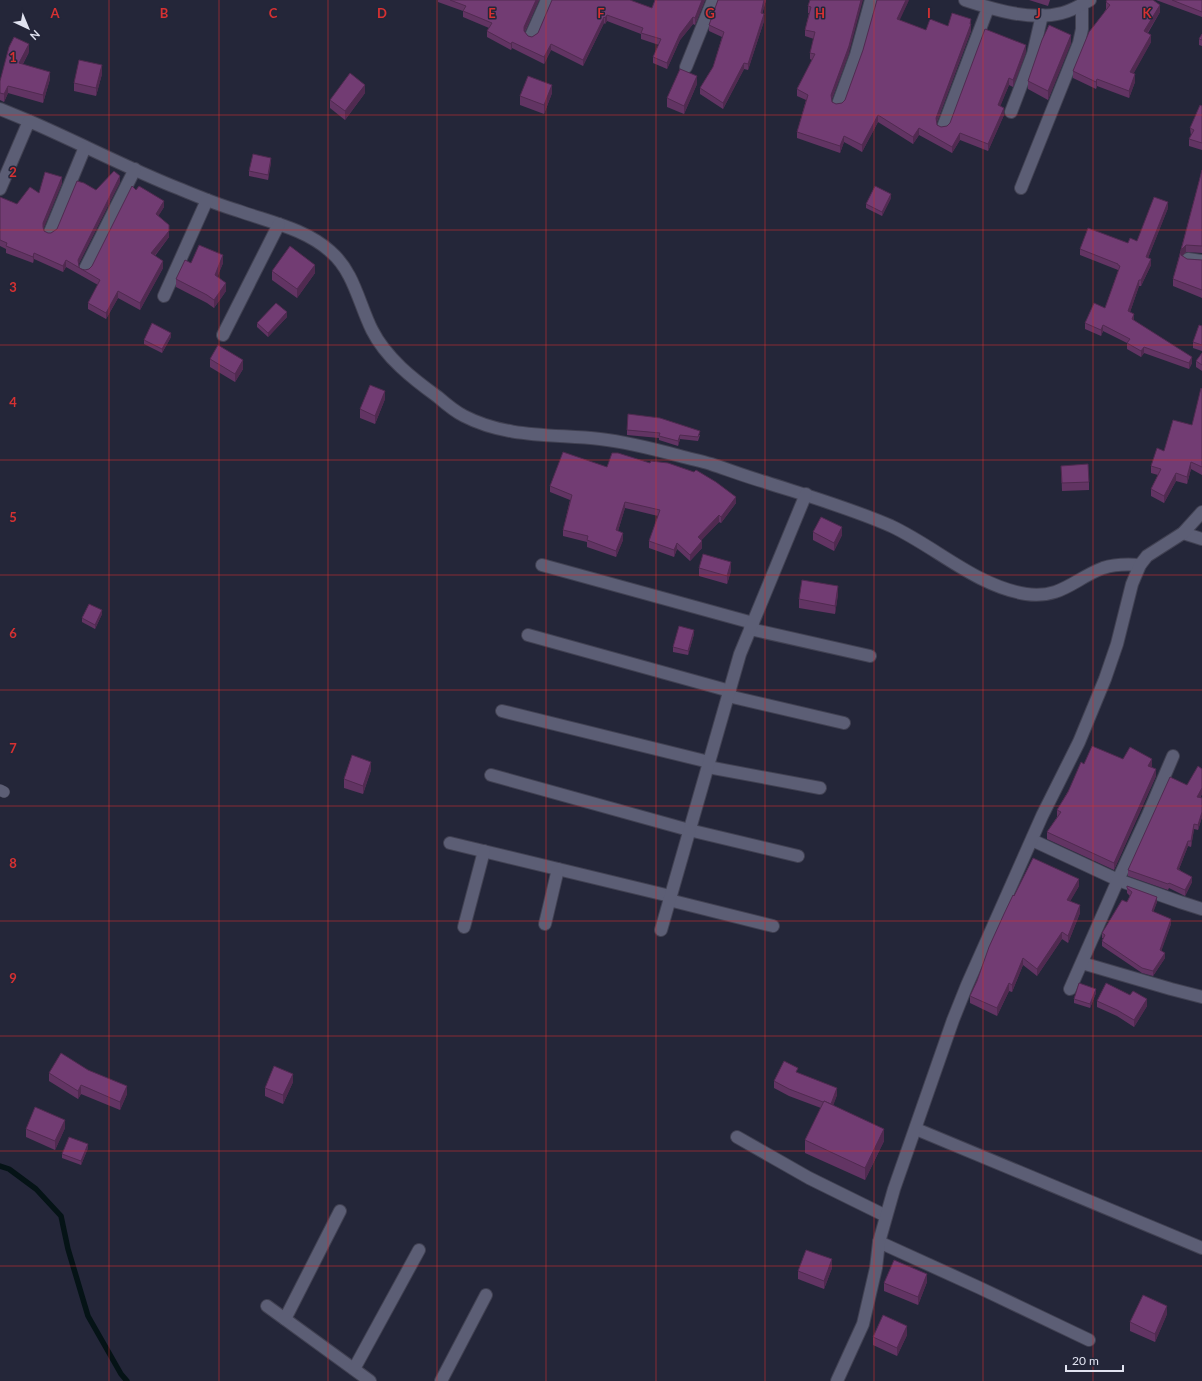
<svg xmlns="http://www.w3.org/2000/svg" width="1202" height="1381" font-family="Lato,sans-serif">
	<rect width="100%" height="100%" fill="#242639"/>
	<g fill="none" stroke-linecap="round" stroke-linejoin="round">
		<polyline stroke="#051316" stroke-width="5.5" points="0,1166 9,1169 36,1189 61,1216 68,1249 88,1316 121,1374 127,1381"/>
		<defs>
			<polyline id="lane" points="0,790 4,792"/>
			<g id="street">
				<polyline points="531,36 547,0"/>
				<polyline points="686,67 713,0"/>
				<polyline points="838,104 856,55 871,0"/>
				<polyline points="0,109 29,121"/>
				<polyline points="1011,112 1033,54 1042,15"/>
				<polyline points="943,127 988,8"/>
				<polyline points="1021,188 1079,43 1082,29 1082,4"/>
				<path d="M0 189 29 121C80 143 129 169 180 189 199 197 219 205 239 211 270 222 306 229 331 252 354 272 359 304 372 330 386 358 413 379 438 397 446 404 454 411 464 416 506 438 553 434 600 439 627 442 654 449 680 456 691 459 701 461 711 464 729 470 747 477 765 482 808 496 850 508 891 526 936 547 976 586 1026 594 1061 599 1074 579 1103 568 1115 564 1127 564 1140 565"/>
				<polyline points="50,232 85,147"/>
				<polyline points="1188,259 1202,261"/>
				<polyline points="85,269 135,169"/>
				<polyline points="164,296 207,200"/>
				<polyline points="223,335 279,224"/>
				<polyline points="1183,533 1202,539"/>
				<polyline points="542,565 753,623"/>
				<polyline points="750,629 870,656"/>
				<polyline points="528,635 730,691"/>
				<polyline points="728,696 844,723"/>
				<polyline points="502,711 709,762"/>
				<polyline points="708,767 820,788"/>
				<polyline points="491,775 689,830 798,856"/>
				<polyline points="1032,840 1118,880 1180,902 1202,909"/>
				<polyline points="450,843 670,896"/>
				<polyline points="669,900 773,926"/>
				<polyline points="545,924 558,869"/>
				<polyline points="464,927 484,851"/>
				<polyline points="661,930 740,654 806,494"/>
				<polyline points="1082,963 1171,989 1202,997"/>
				<polyline points="1070,989 1118,880 1147,817 1173,756"/>
				<polyline points="916,1129 1202,1248"/>
				<polyline points="737,1137 809,1178 886,1216"/>
				<polyline points="879,1242 980,1288 1089,1340"/>
				<polyline points="267,1306 370,1381"/>
				<polyline points="285,1319 340,1211"/>
				<polyline points="354,1369 419,1250"/>
				<polyline points="441,1381 486,1295"/>
			</g>
			<g id="secondary">
				<path d="M965 0C995 10 1031 21 1062 13 1071 11 1081 5 1090 0"/>
				<polyline points="837,1381 863,1324 876,1268 879,1242 894,1189 953,1020 967,985 1007,895 1042,816 1079,742 1105,679 1117,644 1132,584 1140,565 1147,556 1183,533 1202,512"/>
			</g>
		</defs>
		<use href="#lane" stroke="#414152" stroke-width="12"/>
		<use href="#street" stroke="#414152" stroke-width="14"/>
		<use href="#secondary" stroke="#414152" stroke-width="14"/>
		<use href="#lane" stroke="#5c5e75" stroke-width="11"/>
		<use href="#street" stroke="#5c5e75" stroke-width="12"/>
		<use href="#secondary" stroke="#5c5e75" stroke-width="12"/>
	</g>
	<g fill="#623463">
		<polygon points="438,0 539,0 525,32 528,36 532,37 538,33 552,0 652,8 655,0 705,0 695,25 693,24 680,40 667,69 653,63 653,57 659,45 641,39 641,34 607,21 605,24 604,23 583,66 551,50 544,64 512,48 511,50 487,37 487,31 489,28 463,17 463,11 438,2"/>
		<polygon points="718,0 766,0 762,14 764,21 748,70 744,69 723,109 700,94 700,88 713,67 722,37 709,31 709,25"/>
		<polygon points="810,0 849,53 832,99 832,102 836,104 842,103 845,100 909,0 899,20 926,30 948,26 971,19 971,31 937,122 937,125 941,127 947,126 1026,52 1013,87 1009,85 1000,106 1004,115 988,151 960,140 952,153 919,135 913,144 878,122 862,152 844,142 840,153 797,138 797,132 806,100 797,96 797,89 812,60 810,59 810,53 814,39 805,36 805,30 809,13 808,13 808,6"/>
		<polygon points="1029,0 1050,0 1048,6"/>
		<polygon points="1156,0 1202,0 1202,17"/>
		<polygon points="1106,2 1160,12 1148,33 1151,42 1133,74 1135,82 1129,98 1097,86 1096,89 1073,78 1073,71 1106,9"/>
		<polygon points="1202,34 1202,46 1199,45 1199,39"/>
		<polygon points="1071,43 1048,100 1028,89 1028,81"/>
		<polygon points="29,52 23,64 50,79 43,103 8,93 4,102 0,100 0,81"/>
		<polygon points="102,74 96,96 74,91 74,83"/>
		<polygon points="697,84 684,114 667,107 667,98"/>
		<polygon points="365,93 345,120 330,108 330,100"/>
		<polygon points="552,93 544,114 520,105 520,96"/>
		<polygon points="1202,106 1202,150 1189,146 1189,139 1191,136 1190,128"/>
		<polygon points="271,162 268,180 249,176 249,171"/>
		<polygon points="1202,170 1202,253 1186,252 1182,256 1187,259 1202,260 1202,298 1173,286 1173,279"/>
		<polygon points="120,182 78,265 79,267 81,269 85,270 89,269 92,266 136,190 164,207 158,216 169,237 155,256 163,268 140,310 118,298 106,319 88,309 88,303 98,285 66,267 63,272 34,259 33,263 6,253 6,249 0,246 0,197 17,204 62,183 43,229 44,231 48,233 51,233 57,229 96,190"/>
		<polygon points="891,198 882,216 866,208 866,204"/>
		<polygon points="1168,208 1148,258 1151,265 1141,286 1139,286 1130,312 1134,321 1192,363 1189,369 1144,353 1141,357 1127,349 1127,343 1103,331 1101,336 1085,329 1085,323 1105,308 1118,271 1118,270 1080,255 1080,249 1128,243 1137,241"/>
		<polygon points="191,263 223,263 217,277 226,291 214,308 207,303 176,287 176,279"/>
		<polygon points="272,271 315,273 297,298 272,280"/>
		<polygon points="287,317 268,337 257,327 257,323"/>
		<polygon points="1202,326 1202,351 1193,348 1193,342"/>
		<polygon points="171,337 162,353 144,344 144,340"/>
		<polygon points="1202,353 1202,371 1196,367 1196,361"/>
		<polygon points="210,359 243,369 235,382 210,367"/>
		<polygon points="1202,389 1202,475 1191,469 1187,484 1176,481 1164,503 1151,496 1151,489 1158,475 1151,473 1151,466 1164,451 1192,425"/>
		<polygon points="385,399 375,424 360,418 360,409"/>
		<polygon points="627,430 700,435 698,441 680,439 678,446 659,440 659,438 627,435"/>
		<polygon points="1061,466 1089,482 1089,490 1062,491"/>
		<polygon points="607,467 736,503 721,523 719,522 701,540 702,548 690,561 677,549 674,557 649,548 649,541 658,516 625,508 618,531 623,540 616,557 587,547 587,542 563,536 563,530 570,500 550,492 550,486"/>
		<polygon points="813,532 842,535 834,551 813,540"/>
		<polygon points="699,568 731,571 727,584 699,576"/>
		<polygon points="838,594 835,614 799,608 799,599"/>
		<polygon points="102,614 95,629 82,622 82,618"/>
		<polygon points="694,634 688,655 673,652 673,647"/>
		<polygon points="1123,759 1152,766 1151,767 1156,776 1114,870 1047,839 1047,832 1057,817 1057,810 1084,764"/>
		<polygon points="1202,769 1202,794 1200,798 1202,798 1202,817 1198,830 1194,829 1191,847 1188,846 1179,869 1192,882 1185,896 1169,888 1168,890 1128,876 1128,870 1187,785"/>
		<polygon points="371,770 363,794 344,788 344,779"/>
		<polygon points="1079,886 1070,901 1080,913 1068,943 1062,939 1037,976 1023,965 1012,992 1009,991 997,1016 970,1003 970,996 1014,896"/>
		<polygon points="1127,888 1157,902 1153,912 1171,924 1161,951 1165,958 1153,976 1142,973 1102,946 1102,941 1103,938 1102,938 1102,933 1127,902 1130,896 1127,893"/>
		<polygon points="1096,993 1090,1008 1074,1003 1074,999"/>
		<polygon points="1097,1001 1147,1006 1134,1027 1117,1016 1097,1007"/>
		<polygon points="49,1073 127,1094 120,1110 81,1094 78,1099 49,1081"/>
		<polygon points="798,1073 837,1095 833,1105 884,1141 865,1180 805,1153 805,1140 821,1108 789,1096 774,1088 774,1081"/>
		<polygon points="293,1082 283,1104 265,1096 265,1088"/>
		<polygon points="65,1128 55,1150 26,1137 26,1129"/>
		<polygon points="88,1148 81,1165 62,1158 62,1154"/>
		<polygon points="832,1268 824,1289 798,1279 798,1271"/>
		<polygon points="927,1282 918,1305 884,1291 884,1283"/>
		<polygon points="1167,1314 1155,1342 1130,1331 1130,1322"/>
		<polygon points="907,1335 897,1356 873,1345 873,1337"/>
	</g>
	<g fill="#502a50">
		<polygon points="536,0 539,0 524,33 524,37 524,27"/>
		<polygon points="702,0 705,0 695,25 695,18"/>
		<polygon points="764,0 766,0 761,19 761,13"/>
		<polygon points="861,0 863,0 849,53 831,101 831,95"/>
		<polygon points="906,0 909,0 897,26 897,19"/>
		<polygon points="1160,5 1160,12 1144,38 1144,31"/>
		<polygon points="764,14 764,21 748,70 748,64"/>
		<polygon points="607,15 607,21 605,24 605,18"/>
		<polygon points="604,17 604,23 583,66 583,60"/>
		<polygon points="693,17 693,24 680,40 667,69 667,63 680,34"/>
		<polygon points="971,19 971,31 936,124 936,118"/>
		<polygon points="1071,35 1071,43 1048,100 1048,91"/>
		<polygon points="1151,35 1151,42 1130,80 1130,72"/>
		<polygon points="512,42 512,48 511,50 511,44"/>
		<polygon points="29,44 29,52 19,71 19,63"/>
		<polygon points="551,44 551,50 544,64 544,57"/>
		<polygon points="1026,45 1026,52 1013,87 1013,80"/>
		<polygon points="744,63 744,69 723,109 723,103"/>
		<polygon points="102,65 102,74 96,96 96,88"/>
		<polygon points="50,72 50,79 43,103 43,95"/>
		<polygon points="1135,74 1135,82 1129,98 1129,91"/>
		<polygon points="697,76 697,84 684,114 684,106"/>
		<polygon points="1009,78 1009,85 998,112 998,105"/>
		<polygon points="1097,79 1097,86 1096,89 1096,82"/>
		<polygon points="365,85 365,93 345,120 345,111"/>
		<polygon points="552,85 552,93 544,114 544,105"/>
		<polygon points="8,86 8,93 4,102 4,94"/>
		<polygon points="1004,108 1004,115 988,151 988,144"/>
		<polygon points="878,115 878,122 862,152 862,145"/>
		<polygon points="919,128 919,135 913,144 913,137"/>
		<polygon points="960,133 960,140 952,153 952,147"/>
		<polygon points="844,136 844,142 840,153 840,146"/>
		<polygon points="271,158 271,162 268,180 268,175"/>
		<polygon points="120,176 120,182 78,266 78,260"/>
		<polygon points="62,177 62,183 43,230 43,223"/>
		<polygon points="891,194 891,198 882,216 882,212"/>
		<polygon points="164,201 164,207 156,220 156,214"/>
		<polygon points="1168,202 1168,208 1146,263 1146,257"/>
		<polygon points="169,231 169,237 151,260 151,253"/>
		<polygon points="1186,245 1186,252 1181,257 1181,250"/>
		<polygon points="34,253 34,259 33,263 33,257"/>
		<polygon points="223,255 223,263 215,283 215,275"/>
		<polygon points="1151,259 1151,265 1141,286 1141,280"/>
		<polygon points="66,260 66,267 63,272 63,266"/>
		<polygon points="163,261 163,268 140,310 140,303"/>
		<polygon points="315,265 315,273 297,298 297,289"/>
		<polygon points="1139,280 1139,286 1128,318 1128,311"/>
		<polygon points="226,283 226,291 214,308 214,300"/>
		<polygon points="118,291 118,298 106,319 106,313"/>
		<polygon points="287,312 287,317 268,337 268,333"/>
		<polygon points="1134,314 1134,320 1132,325 1132,319"/>
		<polygon points="1103,325 1103,331 1101,336 1101,330"/>
		<polygon points="171,333 171,337 162,353 162,349"/>
		<polygon points="1144,347 1144,353 1141,357 1141,351"/>
		<polygon points="1192,357 1192,363 1189,369 1189,363"/>
		<polygon points="243,360 243,369 235,382 235,374"/>
		<polygon points="385,391 385,399 375,424 375,416"/>
		<polygon points="680,435 680,439 678,446 678,441"/>
		<polygon points="1191,462 1191,469 1187,484 1187,477"/>
		<polygon points="1176,473 1176,481 1164,503 1164,496"/>
		<polygon points="736,497 736,503 721,523 721,517"/>
		<polygon points="625,502 625,508 616,537 616,530"/>
		<polygon points="719,515 719,522 698,544 698,537"/>
		<polygon points="842,527 842,535 834,551 834,543"/>
		<polygon points="623,533 623,540 616,557 616,551"/>
		<polygon points="702,541 702,548 690,561 690,555"/>
		<polygon points="677,543 677,549 674,557 674,550"/>
		<polygon points="731,562 731,571 727,584 727,576"/>
		<polygon points="838,586 838,594 835,614 835,606"/>
		<polygon points="102,610 102,614 95,629 95,625"/>
		<polygon points="694,630 694,634 688,655 688,651"/>
		<polygon points="1152,759 1152,766 1148,773 1148,766"/>
		<polygon points="371,762 371,770 363,794 363,786"/>
		<polygon points="1156,769 1156,776 1114,870 1114,863"/>
		<polygon points="1202,788 1202,794 1197,802 1197,797"/>
		<polygon points="1202,812 1202,817 1198,830 1198,825"/>
		<polygon points="1194,824 1194,829 1191,847 1191,841"/>
		<polygon points="1188,841 1188,846 1177,874 1177,869"/>
		<polygon points="1192,877 1192,882 1185,896 1185,890"/>
		<polygon points="1079,879 1079,886 1067,907 1067,900"/>
		<polygon points="1157,897 1157,902 1152,916 1152,911"/>
		<polygon points="1080,905 1080,913 1068,943 1068,936"/>
		<polygon points="1171,919 1171,924 1160,955 1160,950"/>
		<polygon points="1062,932 1062,939 1037,976 1037,969"/>
		<polygon points="1165,953 1165,958 1153,976 1153,971"/>
		<polygon points="1023,958 1023,965 1012,992 1012,985"/>
		<polygon points="1009,983 1009,991 997,1016 997,1008"/>
		<polygon points="1096,989 1096,993 1090,1008 1090,1004"/>
		<polygon points="1147,999 1147,1006 1134,1027 1134,1020"/>
		<polygon points="293,1074 293,1082 283,1104 283,1095"/>
		<polygon points="81,1085 81,1094 78,1099 78,1091"/>
		<polygon points="127,1086 127,1094 120,1110 120,1102"/>
		<polygon points="837,1088 837,1095 831,1112 831,1105"/>
		<polygon points="65,1120 65,1128 55,1150 55,1141"/>
		<polygon points="884,1129 884,1141 865,1180 865,1168"/>
		<polygon points="88,1144 88,1148 81,1165 81,1161"/>
		<polygon points="832,1259 832,1268 824,1289 824,1281"/>
		<polygon points="927,1274 927,1282 918,1305 918,1297"/>
		<polygon points="1167,1306 1167,1314 1155,1342 1155,1334"/>
		<polygon points="907,1326 907,1335 897,1356 897,1348"/>
	</g>
	<g fill="#723c73" stroke="#502a50">
		<polygon points="450,0 536,0 524,27 524,31 528,36 532,37 538,33 552,0 630,0 652,8 655,0 702,0 695,18 693,17 680,34 667,63 653,57 661,39 641,33 643,28 607,15 605,18 604,17 583,60 551,44 544,57 512,42 511,44 487,31 492,23 463,11 466,6"/>
		<polygon points="718,0 764,0 761,13 764,14 748,64 744,63 723,103 700,88 713,67 724,32 709,25"/>
		<polygon points="810,0 861,0 849,46 831,95 832,102 836,104 842,103 845,100 863,50 877,0 906,0 897,19 926,30 930,19 948,26 952,13 971,19 970,24 971,24 936,118 937,125 941,127 947,126 950,123 985,29 1026,45 1013,80 1009,78 998,105 1004,108 988,144 960,133 952,147 919,128 913,137 878,115 862,145 844,136 840,146 797,132 808,95 797,89 815,54 810,53 815,32 805,30 811,7 808,6"/>
		<polygon points="1107,0 1153,0 1160,5 1144,31 1151,35 1130,72 1135,74 1129,91 1097,79 1096,82 1073,71 1089,32 1110,5 1106,2"/>
		<polygon points="1172,0 1202,0 1202,12"/>
		<polygon points="1049,25 1071,35 1048,91 1028,81 1042,40"/>
		<polygon points="1202,34 1202,40 1199,39"/>
		<polygon points="14,37 29,44 19,63 50,72 43,95 8,86 4,94 0,93 0,81 9,47"/>
		<polygon points="79,60 102,65 96,88 74,83"/>
		<polygon points="680,69 697,76 684,106 667,98"/>
		<polygon points="350,73 365,85 345,111 330,100"/>
		<polygon points="528,76 552,85 544,105 520,96"/>
		<polygon points="1200,105 1202,106 1202,143 1189,139 1194,130 1190,128"/>
		<polygon points="253,154 271,158 268,175 249,171"/>
		<polygon points="1202,170 1202,246 1186,245 1181,250"/>
		<polygon points="114,171 120,176 78,260 79,267 81,269 85,270 89,269 92,266 132,186 136,190 139,186 164,201 156,214 169,225 169,231 151,253 163,261 140,303 118,291 106,313 88,303 100,280 66,260 63,266 34,253 33,257 6,246 7,243 0,240 0,197 17,204 30,187 39,193 45,172 62,177 43,223 43,227 44,231 48,233 51,233 57,229 77,181 84,183 96,190"/>
		<polygon points="875,186 891,194 882,212 866,204"/>
		<polygon points="1154,197 1168,202 1146,257 1151,259 1141,280 1139,280 1128,311 1134,314 1132,319 1192,357 1189,363 1144,347 1141,351 1127,343 1130,339 1103,325 1101,330 1085,323 1094,303 1105,308 1120,266 1118,265 1118,264 1080,249 1088,228 1128,243 1130,238 1137,241"/>
		<polygon points="199,245 223,255 215,275 226,283 214,300 207,295 176,279 185,260 191,263"/>
		<polygon points="290,246 315,265 297,289 272,271"/>
		<polygon points="1181,251 1181,255 1187,259 1202,260 1202,290 1173,279"/>
		<polygon points="276,303 287,312 268,333 257,323"/>
		<polygon points="152,323 171,333 162,349 144,340"/>
		<polygon points="1199,325 1202,326 1202,345 1193,342"/>
		<polygon points="218,345 243,360 235,374 210,359"/>
		<polygon points="1202,353 1202,365 1196,361"/>
		<polygon points="370,385 385,391 375,416 360,409"/>
		<polygon points="1201,388 1202,389 1202,467 1191,462 1187,477 1176,473 1164,496 1151,489 1161,469 1151,466 1157,448 1164,451 1173,420 1192,425"/>
		<polygon points="628,414 660,418 700,431 698,437 680,435 678,441 659,436 660,433 627,430"/>
		<polygon points="563,452 607,467 612,453 618,453 650,463 651,461 668,463 694,472 696,470 716,482 736,497 721,517 719,515 698,537 702,541 690,555 677,543 674,550 649,541 660,510 625,502 616,530 623,533 616,551 587,540 588,536 563,530 572,495 550,486"/>
		<polygon points="1088,464 1089,482 1062,483 1061,466"/>
		<polygon points="821,517 842,527 834,543 813,532"/>
		<polygon points="703,554 731,562 727,576 699,568"/>
		<polygon points="802,580 838,586 835,606 799,599"/>
		<polygon points="89,604 102,610 95,625 82,618"/>
		<polygon points="679,626 694,630 688,651 673,647"/>
		<polygon points="1092,746 1123,759 1130,747 1152,759 1148,766 1156,769 1114,863 1047,832 1061,812 1057,810 1068,792 1081,762 1084,764"/>
		<polygon points="352,755 371,762 363,786 344,779"/>
		<polygon points="1198,766 1202,769 1202,788 1197,797 1202,798 1202,812 1198,825 1194,824 1191,841 1188,841 1177,869 1192,877 1185,890 1169,883 1168,884 1128,870 1170,777 1187,785"/>
		<polygon points="1033,858 1079,879 1067,900 1080,905 1068,936 1062,932 1037,969 1023,958 1012,985 1009,983 997,1008 970,996 977,981 989,947 1004,914 1013,895 1014,896"/>
		<polygon points="1127,886 1157,897 1152,911 1171,919 1160,950 1165,953 1153,971 1142,968 1102,941 1105,935 1102,933 1122,900 1127,902 1132,892 1127,888"/>
		<polygon points="1079,983 1096,989 1090,1004 1074,999"/>
		<polygon points="1106,983 1130,995 1133,991 1147,999 1134,1020 1117,1010 1097,1001"/>
		<polygon points="61,1053 88,1070 127,1086 120,1102 81,1085 78,1091 49,1073"/>
		<polygon points="784,1061 798,1068 796,1072 837,1088 831,1104 824,1101 823,1102 789,1089 774,1081"/>
		<polygon points="274,1066 293,1074 283,1095 265,1088"/>
		<polygon points="824,1101 884,1129 865,1168 805,1140"/>
		<polygon points="35,1107 65,1120 55,1141 26,1129"/>
		<polygon points="69,1137 88,1144 81,1161 62,1154"/>
		<polygon points="806,1250 832,1259 824,1281 798,1271"/>
		<polygon points="894,1260 927,1274 918,1297 884,1283"/>
		<polygon points="1143,1295 1167,1306 1155,1334 1130,1322"/>
		<polygon points="883,1315 907,1326 897,1348 873,1337"/>
	</g>
	<path fill="none" stroke="#d73132" stroke-width="1" stroke-opacity="0.55" d="M109 0V1381M219 0V1381M328 0V1381M437 0V1381M546 0V1381M656 0V1381M765 0V1381M874 0V1381M983 0V1381M1093 0V1381M0 115H1202M0 230H1202M0 345H1202M0 460H1202M0 575H1202M0 690H1202M0 806H1202M0 921H1202M0 1036H1202M0 1151H1202M0 1266H1202"/>
	<g font-size="13" text-anchor="middle" font-weight="bold" fill="#d73132" stroke="#242639" stroke-width="3" stroke-linejoin="round" paint-order="stroke">
		<text x="55" y="18">A</text>
		<text x="164" y="18">B</text>
		<text x="273" y="18">C</text>
		<text x="382" y="18">D</text>
		<text x="492" y="18">E</text>
		<text x="601" y="18">F</text>
		<text x="710" y="18">G</text>
		<text x="820" y="18">H</text>
		<text x="929" y="18">I</text>
		<text x="1038" y="18">J</text>
		<text x="1147" y="18">K</text>
		<text x="13" y="62">1</text>
		<text x="13" y="177">2</text>
		<text x="13" y="292">3</text>
		<text x="13" y="407">4</text>
		<text x="13" y="522">5</text>
		<text x="13" y="638">6</text>
		<text x="13" y="753">7</text>
		<text x="13" y="868">8</text>
		<text x="13" y="983">9</text>
	</g>
	<g transform="translate(28 28) rotate(136)" stroke="#242639" stroke-width="3" paint-order="stroke">
	<path d="M0-3L7 15L0 10L-7 15Z" fill="#e1e3f0"/>
	<text y="-6" font-size="11" font-weight="bold" text-anchor="middle" fill="#e1e3f0">N</text>
	</g>
	<path d="M1066 1365v6h57v-6" fill="none" stroke="#e1e3f0" stroke-width="2"/>
	<text x="1072" y="1365" font-size="12" fill="#e1e3f0" stroke="#242639" stroke-width="3" paint-order="stroke">20 m</text>
</svg>
